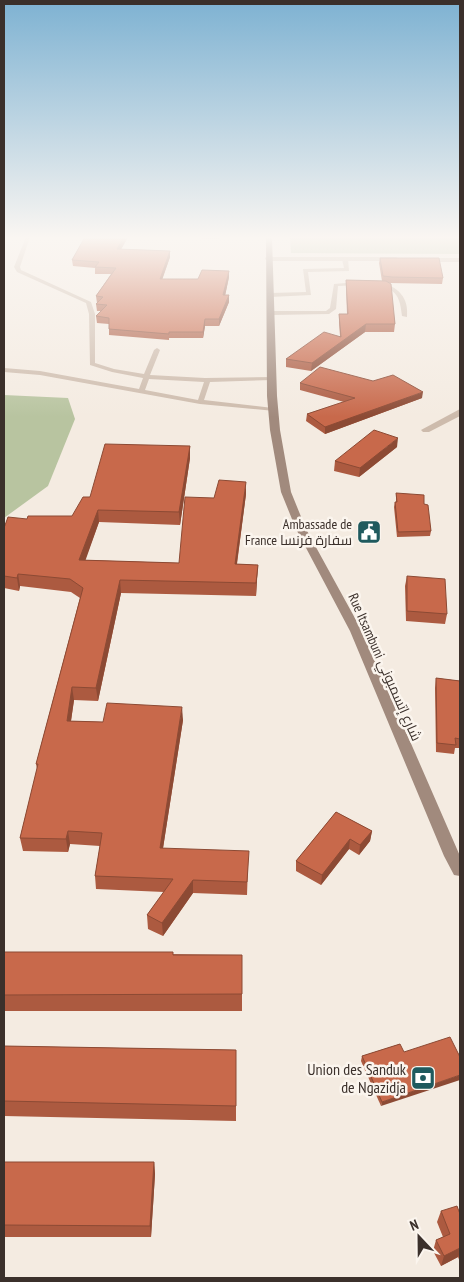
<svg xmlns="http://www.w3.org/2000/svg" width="464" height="1282" font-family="'PT Sans Narrow',Cairo,sans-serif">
	<rect width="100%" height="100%" fill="#f4ebe1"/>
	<g fill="#b8c4a0">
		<polygon points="290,237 460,237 460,254 291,253"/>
		<polygon points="4,395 68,398 75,419 48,486 4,518"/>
	</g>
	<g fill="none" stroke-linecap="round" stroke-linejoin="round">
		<g fill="#cdbbac" fill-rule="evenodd">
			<path d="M26 237H30L20 267 21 270 91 302 95 314V363L114 369 144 374 154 350 157 348 160 350 150 375 205 378 274 377 275 378 272 380 210 382 204 400 273 408 275 409V411L200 404 40 375 4 372V368L40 371 139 389 143 378 112 372 90 365 89 314 86 303 17 272 14 267ZM149 379 204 382 198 400 145 390Z"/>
			<polygon points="345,257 348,259 349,271 308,272 311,295 270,297 267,295 270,293 306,292 303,269 344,268 342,259"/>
			<polygon points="357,282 359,283 359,285 338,286 336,309 329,314 271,315 268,313 271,311 326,311 330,308 334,284"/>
			<path d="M380 282C398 287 409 297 407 317L402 316C400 297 397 290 378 285V283Z"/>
		</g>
		<polygon fill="#cdbbac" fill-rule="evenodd" points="460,409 460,416 429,432 423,432 421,430"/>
		<g fill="#cdbbac" fill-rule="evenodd">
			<polygon points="266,257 396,257 400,259 396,261 269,261 265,259"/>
			<polygon points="421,258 460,258 460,262 424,262 420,260"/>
		</g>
		<polygon fill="#a18a7d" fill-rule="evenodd" points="266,237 272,237 277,396 280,430 291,492 306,529 362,631 460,856 460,876 454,875 444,856 350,631 296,529 281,492 270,430 267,396"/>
	</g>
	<g fill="#ac5a40">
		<polygon points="85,237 128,237 121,249 170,251 170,257 162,279 198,279 229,277 225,295 229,302 219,326 205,326 203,338 169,338 169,340 109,335 109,324 97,323 96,316 101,311 97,311 96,304 97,303 96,296 111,274 95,274 95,268 73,266 72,260"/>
		<polygon points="179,237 220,237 219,239"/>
		<polygon points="380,258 443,278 442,284 389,283 395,324 394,332 365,332 311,371 286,367 286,359 340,336 339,322 339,314 347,314 346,288 346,280 382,281 379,263"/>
		<polygon points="300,383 422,398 325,434 306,421 307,414 344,402 300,390"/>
		<polygon points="190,446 190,458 180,525 99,522 85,560 179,563 214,498 246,494 237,564 258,565 256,596 121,593 98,701 74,700 71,721 103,722 183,720 163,848 248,865 247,895 193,893 163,936 148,929 147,915 164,892 96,889 95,876 100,846 70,844 68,852 23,851 20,838 37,769 36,764 80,598 71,592 20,586 19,591 4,588 4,528 27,519 72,516"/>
		<polygon points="397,447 359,477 334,471 335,461"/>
		<polygon points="396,493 424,504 431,531 430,536 397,537 394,507 395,502 396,502"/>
		<polygon points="407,576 447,614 445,624 406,621 405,586"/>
		<polygon points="436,678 460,681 460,748 455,748 454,754 436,752 435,688"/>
		<polygon points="336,812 372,831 370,841 359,855 349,849 321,885 296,871 296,861"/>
		<polygon points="4,952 242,955 242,1011 4,1011"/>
		<polygon points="400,1044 381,1106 361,1061 362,1056"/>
		<polygon points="4,1046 236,1050 236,1121 4,1116"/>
		<polygon points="4,1162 154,1162 155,1174 151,1237 4,1237"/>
		<polygon points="441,1211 460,1214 460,1262 458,1257 441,1266 433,1251 436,1240 443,1237 437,1222"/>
	</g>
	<g fill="#8c4a34">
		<polygon points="124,237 128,237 118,255 117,249"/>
		<polygon points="170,251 170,257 160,286 160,279"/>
		<polygon points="229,271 229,277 224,301 223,295"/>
		<polygon points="229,295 229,302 219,326 219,319"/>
		<polygon points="205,319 205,326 203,338 203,332"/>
		<polygon points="366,324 365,332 311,371 312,363"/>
		<polygon points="423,392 422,398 325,434 325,427"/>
		<polygon points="398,438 397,447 359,477 360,468"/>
		<polygon points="190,446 190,458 180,525 179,512"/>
		<polygon points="246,482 246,494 235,577 235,564"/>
		<polygon points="98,510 99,522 81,573 79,560"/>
		<polygon points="258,565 257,578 256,596 256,583"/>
		<polygon points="18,574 20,586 19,591 17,578"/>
		<polygon points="120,580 121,593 98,701 96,688"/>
		<polygon points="72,687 74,700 69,734 67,721"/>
		<polygon points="182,707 183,720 161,861 160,848"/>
		<polygon points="68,831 70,844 68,852 66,839"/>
		<polygon points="372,831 370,841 359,855 360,845"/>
		<polygon points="350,839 349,849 321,885 322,875"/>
		<polygon points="193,880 193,893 163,936 162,923"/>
		<polygon points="460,1075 460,1080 381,1106 382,1102"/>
		<polygon points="154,1162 155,1174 151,1237 150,1226"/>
		<polygon points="460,1248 460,1253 458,1257 441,1266 444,1256"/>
	</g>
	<g fill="#c8694b" stroke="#8c4a34">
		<polygon points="85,237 124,237 117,249 170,251 160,279 198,279 202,270 229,271 223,295 229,295 219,319 205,319 203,332 169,332 169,334 109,329 109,318 96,316 107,305 96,304 103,297 96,296 116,268 95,267 99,262 72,260"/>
		<polygon points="380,258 439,258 443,278 392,277 383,276"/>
		<polygon points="346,280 386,281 391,284 395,324 366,324 312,363 286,359 324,332 341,337 339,314 348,314"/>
		<polygon points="320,367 373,381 393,375 423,392 325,427 307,414 355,398 300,383"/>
		<polygon points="374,430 398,438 360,468 335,461"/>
		<polygon points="105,444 190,446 179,512 98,510 79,560 179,563 185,497 214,498 219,480 246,482 235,564 258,565 256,583 120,580 96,688 72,687 67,721 103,722 107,703 182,707 160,848 249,851 247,882 193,880 162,923 147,915 173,879 95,876 102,833 68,831 66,839 20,838 38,764 36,764 83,588 70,579 18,574 17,578 4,576 4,528 8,517 27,519 28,516 72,516 83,497 90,497"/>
		<polygon points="396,493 424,495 424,504 428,505 431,531 398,532 395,502 397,502"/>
		<polygon points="407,576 445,579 447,614 407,611"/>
		<polygon points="436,678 460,681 460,739 455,738 456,745 437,743"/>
		<polygon points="336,812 372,831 360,845 350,839 322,875 296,861"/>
		<polygon points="4,952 173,952 173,955 242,955 242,994 4,995"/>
		<polygon points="450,1037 460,1057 460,1075 382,1102 362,1056 400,1044 404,1052"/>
		<polygon points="4,1046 236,1050 236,1106 4,1101"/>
		<polygon points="4,1162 154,1162 150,1226 4,1225"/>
		<polygon points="457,1206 460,1214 460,1248 444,1256 436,1240 450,1234 441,1211"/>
	</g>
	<linearGradient id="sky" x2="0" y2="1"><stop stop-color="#7eb2d2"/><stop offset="0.57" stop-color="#faf6f2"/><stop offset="1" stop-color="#faf6f2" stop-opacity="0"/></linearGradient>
	<rect width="464" height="417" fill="url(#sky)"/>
	<defs>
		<symbol id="civic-square" viewBox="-11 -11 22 22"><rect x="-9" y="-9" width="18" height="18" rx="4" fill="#1f5a5e" stroke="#fbf5ee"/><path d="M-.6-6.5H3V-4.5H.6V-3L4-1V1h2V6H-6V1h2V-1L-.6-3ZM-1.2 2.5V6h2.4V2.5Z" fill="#fff"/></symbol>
		<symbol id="bank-square" viewBox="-11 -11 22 22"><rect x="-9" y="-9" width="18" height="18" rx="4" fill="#1f5a5e" stroke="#fbf5ee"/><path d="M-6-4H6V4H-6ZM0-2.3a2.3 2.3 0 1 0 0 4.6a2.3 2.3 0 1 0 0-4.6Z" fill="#fff"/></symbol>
	</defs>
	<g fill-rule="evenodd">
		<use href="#civic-square" x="355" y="518" width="28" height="28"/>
		<use href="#bank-square" x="409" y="1064" width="28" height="28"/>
	</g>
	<g text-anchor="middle" stroke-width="5" stroke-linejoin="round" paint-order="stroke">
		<g font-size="14" fill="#3b302b" stroke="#fbf5ee" text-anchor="end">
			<text x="352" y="529">Ambassade de<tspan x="352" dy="16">France سفارة فرنسا</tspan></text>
		</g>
		<g font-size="14" fill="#3b302b" stroke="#fbf5ee">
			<text transform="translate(385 667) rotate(66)" y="5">Rue Itsambuni شارع إتسمبوني</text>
		</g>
		<g font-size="16" fill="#3b302b" stroke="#fbf5ee" text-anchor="end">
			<text x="406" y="1075">Union des Sanduk<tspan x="406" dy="18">de Ngazidja</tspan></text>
		</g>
	</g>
	<rect width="464" height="1282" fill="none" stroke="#3b302b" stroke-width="10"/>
	<g transform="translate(419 1237) rotate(338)" stroke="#fbf5ee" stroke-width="4" paint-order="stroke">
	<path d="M0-4L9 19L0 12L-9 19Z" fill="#3b302b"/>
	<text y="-8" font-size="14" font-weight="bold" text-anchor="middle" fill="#3b302b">N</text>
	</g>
</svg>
